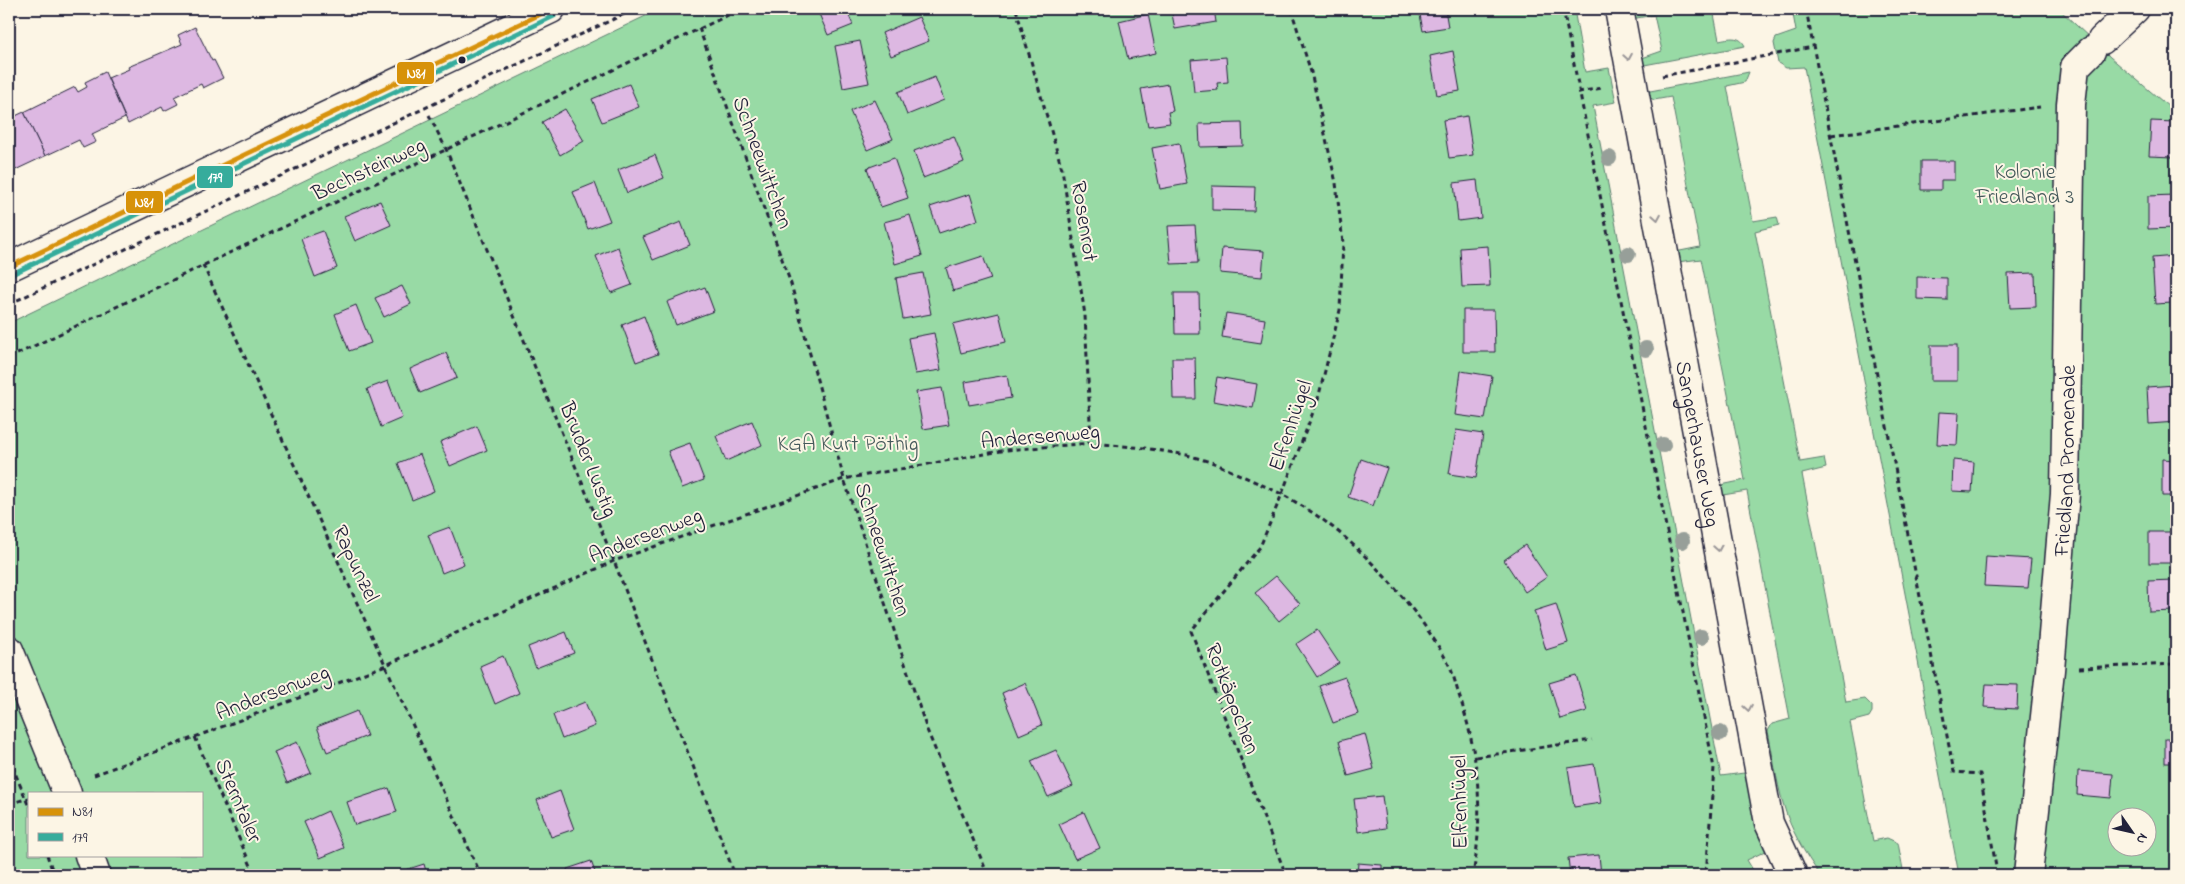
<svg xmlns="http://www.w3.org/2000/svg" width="2185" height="884" font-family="'Indie Flower',sans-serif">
	<rect width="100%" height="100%" fill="#fcf5e5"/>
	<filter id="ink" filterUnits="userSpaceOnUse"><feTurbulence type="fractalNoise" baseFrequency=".02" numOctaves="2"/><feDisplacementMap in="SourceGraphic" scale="10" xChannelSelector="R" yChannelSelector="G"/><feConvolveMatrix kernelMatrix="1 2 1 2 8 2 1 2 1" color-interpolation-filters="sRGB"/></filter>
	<g filter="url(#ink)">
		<g fill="#98daa5" stroke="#5d7e70" fill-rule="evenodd">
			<path d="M660 9H1574L1585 72 1609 68 1616 102 1593 106 1721 776 1744 773 1755 812 1768 850 1747 860 1756 875H9V323ZM29 793H201V855H29Z"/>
			<path d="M1629 9H1713L1719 40C1729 38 1740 35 1745 46L1639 66 1642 58 1662 51 1654 15 1631 19Z"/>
			<path d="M1792 9H2059L2110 57 2176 113V875H1959L1804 67 1786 68 1778 63 1774 43 1776 38 1796 31ZM2118 816H2148V846H2118Z"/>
			<path d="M1749 72 1745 82 1727 86 1753 221 1777 217 1779 225 1755 231 1800 462 1824 458 1826 468 1802 474 1846 702 1865 699 1872 706V712L1869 717 1850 722 1873 841 1887 838 1898 843 1904 875H1820C1805 854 1790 829 1783 803 1776 780 1773 755 1768 731L1772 724 1790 719 1747 491 1723 495 1721 485 1745 480 1701 259 1677 262 1675 252 1700 247 1671 97 1654 100 1647 96 1645 92Z"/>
		</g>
		<g fill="#ddb8e2" stroke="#22223b">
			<polygon points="817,9 846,9 853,25 828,35"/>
			<polygon points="1171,9 1214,9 1216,22 1175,29"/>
			<polygon points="1419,9 1445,9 1448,27 1423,31"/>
			<polygon points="1148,14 1156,53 1128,59 1119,21"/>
			<polygon points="919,17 929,41 891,56 882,33"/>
			<polygon points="195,27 212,61 214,60 223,78 203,88 201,84 174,97 178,104 164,111 162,107 128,124 108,78 129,69 128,67 182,44 178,35"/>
			<polygon points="860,41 869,83 843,88 835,46"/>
			<polygon points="1453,51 1460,91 1437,95 1430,56"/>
			<polygon points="1226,57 1228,82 1217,83 1218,90 1194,92 1191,60"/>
			<polygon points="105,72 125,118 92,134 96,142 83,148 79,140 45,156 24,112 75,87 78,92 87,87 85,82"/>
			<polygon points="935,77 944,100 907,115 898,92"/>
			<polygon points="629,84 639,107 602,122 592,99"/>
			<polygon points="1168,84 1173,111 1168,112 1170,123 1148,126 1141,89"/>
			<polygon points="875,100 893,139 867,150 850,111"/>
			<polygon points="565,109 584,141 560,155 542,122"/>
			<polygon points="24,112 45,156 11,172 15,181 9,184 9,119"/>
			<polygon points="1467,116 1473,155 1449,158 1443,120"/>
			<polygon points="2151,121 2175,122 2173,157 2149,156"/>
			<polygon points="1242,123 1243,146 1200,147 1199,124"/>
			<polygon points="954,136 964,162 923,178 914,151"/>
			<polygon points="1179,143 1187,184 1160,189 1152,148"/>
			<polygon points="655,155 664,178 627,193 618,170"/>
			<polygon points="894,158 908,198 881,207 867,168"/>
			<polygon points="1921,161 1954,161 1954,180 1941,180 1941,190 1921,190"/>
			<polygon points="1477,180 1481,218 1458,221 1454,183"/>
			<polygon points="595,183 610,221 588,229 573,192"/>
			<polygon points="1212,186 1255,187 1254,211 1212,210"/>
			<polygon points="970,194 978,220 939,233 930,207"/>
			<polygon points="2174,195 2174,228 2148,229 2148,196"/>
			<polygon points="380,201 391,225 355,241 344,216"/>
			<polygon points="910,215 922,256 895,264 884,222"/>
			<polygon points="681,222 690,245 653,260 643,237"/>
			<polygon points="1195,225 1198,263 1171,264 1168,226"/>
			<polygon points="323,231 337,268 315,277 301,239"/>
			<polygon points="1488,246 1490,286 1462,287 1460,248"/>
			<polygon points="618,247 632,285 611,293 596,256"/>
			<polygon points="1222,248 1264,251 1262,277 1220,273"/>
			<polygon points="983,256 991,279 953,291 946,268"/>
			<polygon points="2176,256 2176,308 2173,308 2172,303 2155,304 2152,258"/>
			<polygon points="923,273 931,314 903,319 896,278"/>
			<polygon points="2035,273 2036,307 2010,308 2008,274"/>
			<polygon points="1917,277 1947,278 1947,300 1917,299"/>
			<polygon points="402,286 411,304 384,317 375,298"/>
			<polygon points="705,287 714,311 676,325 667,302"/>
			<polygon points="1174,293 1199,293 1200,334 1175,334"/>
			<polygon points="356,305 371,343 349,351 335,314"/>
			<polygon points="1463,310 1494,310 1495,352 1463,352"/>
			<polygon points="999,313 1006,342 961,353 953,324"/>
			<polygon points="1226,313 1265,319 1261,343 1222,337"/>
			<polygon points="644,316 658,354 636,362 622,325"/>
			<polygon points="934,333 941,370 915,374 908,338"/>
			<rect x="1931" y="345" width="26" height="36"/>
			<polygon points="446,353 457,378 420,393 410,369"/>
			<polygon points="1172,358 1195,358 1196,399 1173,399"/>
			<polygon points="1461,371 1492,376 1485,419 1455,415"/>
			<polygon points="1007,375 1011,398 969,405 965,382"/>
			<polygon points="1217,377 1257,384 1253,408 1213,401"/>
			<polygon points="388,381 402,418 381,427 367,389"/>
			<polygon points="2175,385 2176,422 2149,424 2147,387"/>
			<polygon points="942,388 949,425 923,429 916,392"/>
			<polygon points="1939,412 1959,413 1957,445 1937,444"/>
			<polygon points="752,421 762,445 726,461 716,436"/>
			<polygon points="477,426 487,450 450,466 440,442"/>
			<polygon points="1456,430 1483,434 1476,478 1449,474"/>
			<polygon points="690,443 704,480 682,488 668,451"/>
			<polygon points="420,454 434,491 412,500 398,463"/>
			<polygon points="1361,459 1387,468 1373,506 1348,497"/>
			<polygon points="2162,459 2176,460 2176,496 2162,496"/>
			<polygon points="1953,460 1974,462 1972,492 1952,491"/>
			<polygon points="450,527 464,564 442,573 428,535"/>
			<rect x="2149" y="532" width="25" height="31"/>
			<polygon points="1525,545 1547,577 1525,592 1504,560"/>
			<polygon points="1986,556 2031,559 2028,588 1984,586"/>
			<polygon points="1276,576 1300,604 1279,621 1255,593"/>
			<polygon points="2173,580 2174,611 2149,612 2148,581"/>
			<polygon points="1556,604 1568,643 1546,650 1534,611"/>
			<polygon points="1317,630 1339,663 1317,677 1296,644"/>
			<polygon points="566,632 574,653 536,668 528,647"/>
			<polygon points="503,656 519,693 495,704 480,666"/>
			<polygon points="1576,675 1587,711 1560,719 1549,683"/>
			<polygon points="1345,677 1358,714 1333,723 1319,686"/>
			<polygon points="1025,683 1042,725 1019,735 1002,693"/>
			<polygon points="1986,684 2018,685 2017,709 1984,707"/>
			<polygon points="585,702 595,726 562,739 553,715"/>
			<polygon points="357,711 367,736 327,752 317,727"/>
			<polygon points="1365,734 1374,769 1348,776 1339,741"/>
			<rect x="2165" y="739" width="11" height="24"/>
			<polygon points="297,742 311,773 287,783 274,752"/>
			<polygon points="1056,750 1073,786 1048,797 1031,761"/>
			<polygon points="1594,764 1601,803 1574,807 1568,768"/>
			<polygon points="2078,771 2113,774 2111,798 2077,795"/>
			<polygon points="389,788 397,812 355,825 347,802"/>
			<polygon points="560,791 574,829 551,837 537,800"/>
			<polygon points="1382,796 1386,828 1358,832 1354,799"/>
			<polygon points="328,811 344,848 320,858 304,822"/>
			<polygon points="1084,812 1100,848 1075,859 1059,824"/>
			<polygon points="1599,855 1601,875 1570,875 1568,858"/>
			<polygon points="591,861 596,875 569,875 567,869"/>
			<polygon points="1358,863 1382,865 1382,875 1357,875"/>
			<polygon points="424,864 427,875 390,875"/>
		</g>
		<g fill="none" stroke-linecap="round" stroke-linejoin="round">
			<defs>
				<g id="minor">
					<path id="s1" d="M1619 9 1769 823 1793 875"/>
					<polyline points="2102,40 2135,9"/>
					<polyline points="9,267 551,9"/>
					<polyline points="9,650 67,793"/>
					<polyline points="89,855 96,875"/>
					<path id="s2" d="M2028 875 2050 670 2065 494 2071 104 2075 67 2091 51"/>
				</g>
			</defs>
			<use href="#minor" stroke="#22223b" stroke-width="31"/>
			<g stroke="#22223b" stroke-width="3" stroke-dasharray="5 4" stroke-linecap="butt">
				<polyline points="1016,9 1062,169 1085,315 1091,443"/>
				<path d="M1291 9 1311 72 1336 183 1343 243 1340 310 1318 399 1282 494C1297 503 1313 512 1327 523 1370 555 1426 619 1450 667 1454 676 1456 686 1459 695 1479 754 1484 814 1473 875"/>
				<polyline points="1563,9 1714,768 1706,875"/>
				<polyline points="1806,9 1954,772 1980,774 1996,867"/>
				<polyline points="699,28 791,284 844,479 927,730 988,875"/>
				<polyline points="1662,76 1813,47"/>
				<polyline points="1578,92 1602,88"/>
				<polyline points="429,115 446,149 614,561 735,875"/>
				<polyline points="1831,135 2040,107"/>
				<polyline points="203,265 481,875"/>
				<polyline points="9,304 635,9"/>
				<polyline points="9,358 741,9"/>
				<polyline points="2079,668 2176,664"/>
				<polyline points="195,737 255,875"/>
				<polyline points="1476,757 1592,740"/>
				<polyline points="9,758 29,807"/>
				<polyline points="94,775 386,665 614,561 844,479 1007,450 1091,443 1144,448 1187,455 1214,463 1282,494 1260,547 1191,631 1286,875"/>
				<polyline points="9,804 29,798"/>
				<polyline points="47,855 54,875"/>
			</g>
			<use href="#minor" stroke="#fcf5e5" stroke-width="28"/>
			<defs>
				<polyline id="bus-1" points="9,267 551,9"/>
				<polyline id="bus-2" points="12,274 554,16"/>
			</defs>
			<use href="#bus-1" stroke="#fcf5e5" stroke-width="9"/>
			<use href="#bus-2" stroke="#fcf5e5" stroke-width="9"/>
			<use href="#bus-1" stroke="#d79209" stroke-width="5"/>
			<use href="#bus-2" stroke="#36ac9c" stroke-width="5"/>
		</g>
		<g fill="#979f99">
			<circle cx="1609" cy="158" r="8"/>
			<circle cx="1628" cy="254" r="8"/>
			<circle cx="1646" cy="349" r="8"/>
			<circle cx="1663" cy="445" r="8"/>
			<circle cx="1682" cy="541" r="8"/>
			<circle cx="1701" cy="637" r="8"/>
			<circle cx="1720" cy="733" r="8"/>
		</g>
		<defs><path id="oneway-chevron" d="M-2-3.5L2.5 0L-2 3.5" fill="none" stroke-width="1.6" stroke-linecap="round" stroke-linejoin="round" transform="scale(1.25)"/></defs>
		<g stroke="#9a9698">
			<use href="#oneway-chevron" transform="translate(1628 57) rotate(80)"/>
			<use href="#oneway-chevron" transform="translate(1657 217) rotate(80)"/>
			<use href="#oneway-chevron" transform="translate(1718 548) rotate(80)"/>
			<use href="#oneway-chevron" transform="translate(1748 708) rotate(80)"/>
		</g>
	</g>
	<circle fill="#22223b" stroke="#fcf5e5" stroke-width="2" cx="462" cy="60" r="4.5"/>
	<g text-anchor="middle" stroke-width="4" stroke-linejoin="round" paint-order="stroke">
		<g font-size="22" fill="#22223b" stroke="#fcf5e5">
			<text transform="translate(764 162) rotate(70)" y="8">Schneewittchen</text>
			<text transform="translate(368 168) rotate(-25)" y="8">Bechsteinweg</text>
			<text transform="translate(1086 221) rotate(81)" y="8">Rosenrot</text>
			<text transform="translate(1289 425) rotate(-71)" y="8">Elfenhügel</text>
			<text transform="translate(1040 435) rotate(-5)" y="8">Andersenweg</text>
			<text dy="8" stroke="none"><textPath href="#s1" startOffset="442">Sangerhauser Weg</textPath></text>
			<text transform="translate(590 459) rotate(68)" y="8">Bruder Lustig</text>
			<text dy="8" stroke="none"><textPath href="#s2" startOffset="416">Friedland Promenade</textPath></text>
			<text transform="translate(645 534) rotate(-21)" y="8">Andersenweg</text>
			<text transform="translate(884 549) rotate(72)" y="8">Schneewittchen</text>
			<text transform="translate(357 563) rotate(65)" y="8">Rapunzel</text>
			<text transform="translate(272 691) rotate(-21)" y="8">Andersenweg</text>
			<text transform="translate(1234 698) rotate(69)" y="8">Rotkäppchen</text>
			<text transform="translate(240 800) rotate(67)" y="8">Sterntaler</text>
			<text transform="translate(1458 802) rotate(-91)" y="8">Elfenhügel</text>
		</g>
		<g font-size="22" fill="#45595b" stroke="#fcf5e5">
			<text x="2025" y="178">Kolonie<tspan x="2025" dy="25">Friedland 3</tspan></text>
			<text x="848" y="450">KGA Kurt Pöthig</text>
		</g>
	</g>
	<g stroke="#fcf5e5" stroke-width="2">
		<rect x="396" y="61" width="39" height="24" rx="5" fill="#d79209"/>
		<rect x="196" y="165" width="38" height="24" rx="5" fill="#36ac9c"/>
		<rect x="125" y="190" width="39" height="24" rx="5" fill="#d79209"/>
	</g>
	<g font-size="14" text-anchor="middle" font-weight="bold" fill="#fff">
		<text x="416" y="78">N81</text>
		<text x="215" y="182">179</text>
		<text x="144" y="207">N81</text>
	</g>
	<rect width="2185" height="884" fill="none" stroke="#fcf5e5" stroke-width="30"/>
	<rect x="15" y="15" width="2155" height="854" fill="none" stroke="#22223b" stroke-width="2" filter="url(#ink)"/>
	<rect x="28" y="792" width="175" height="65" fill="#fcf5e5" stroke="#a5a1a1"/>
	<rect x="38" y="808" width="25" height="8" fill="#d79209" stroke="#a5a1a1"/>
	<text x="72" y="816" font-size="15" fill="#22223b">N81</text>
	<rect x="38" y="833" width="25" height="8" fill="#36ac9c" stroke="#a5a1a1"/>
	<text x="72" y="842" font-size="15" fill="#22223b">179</text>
	<g transform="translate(2132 832) rotate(124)"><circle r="24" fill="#fcf5e5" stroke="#a5a1a1"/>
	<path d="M0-4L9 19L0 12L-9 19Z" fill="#22223b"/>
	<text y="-8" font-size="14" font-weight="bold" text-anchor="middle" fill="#22223b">N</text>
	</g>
</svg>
